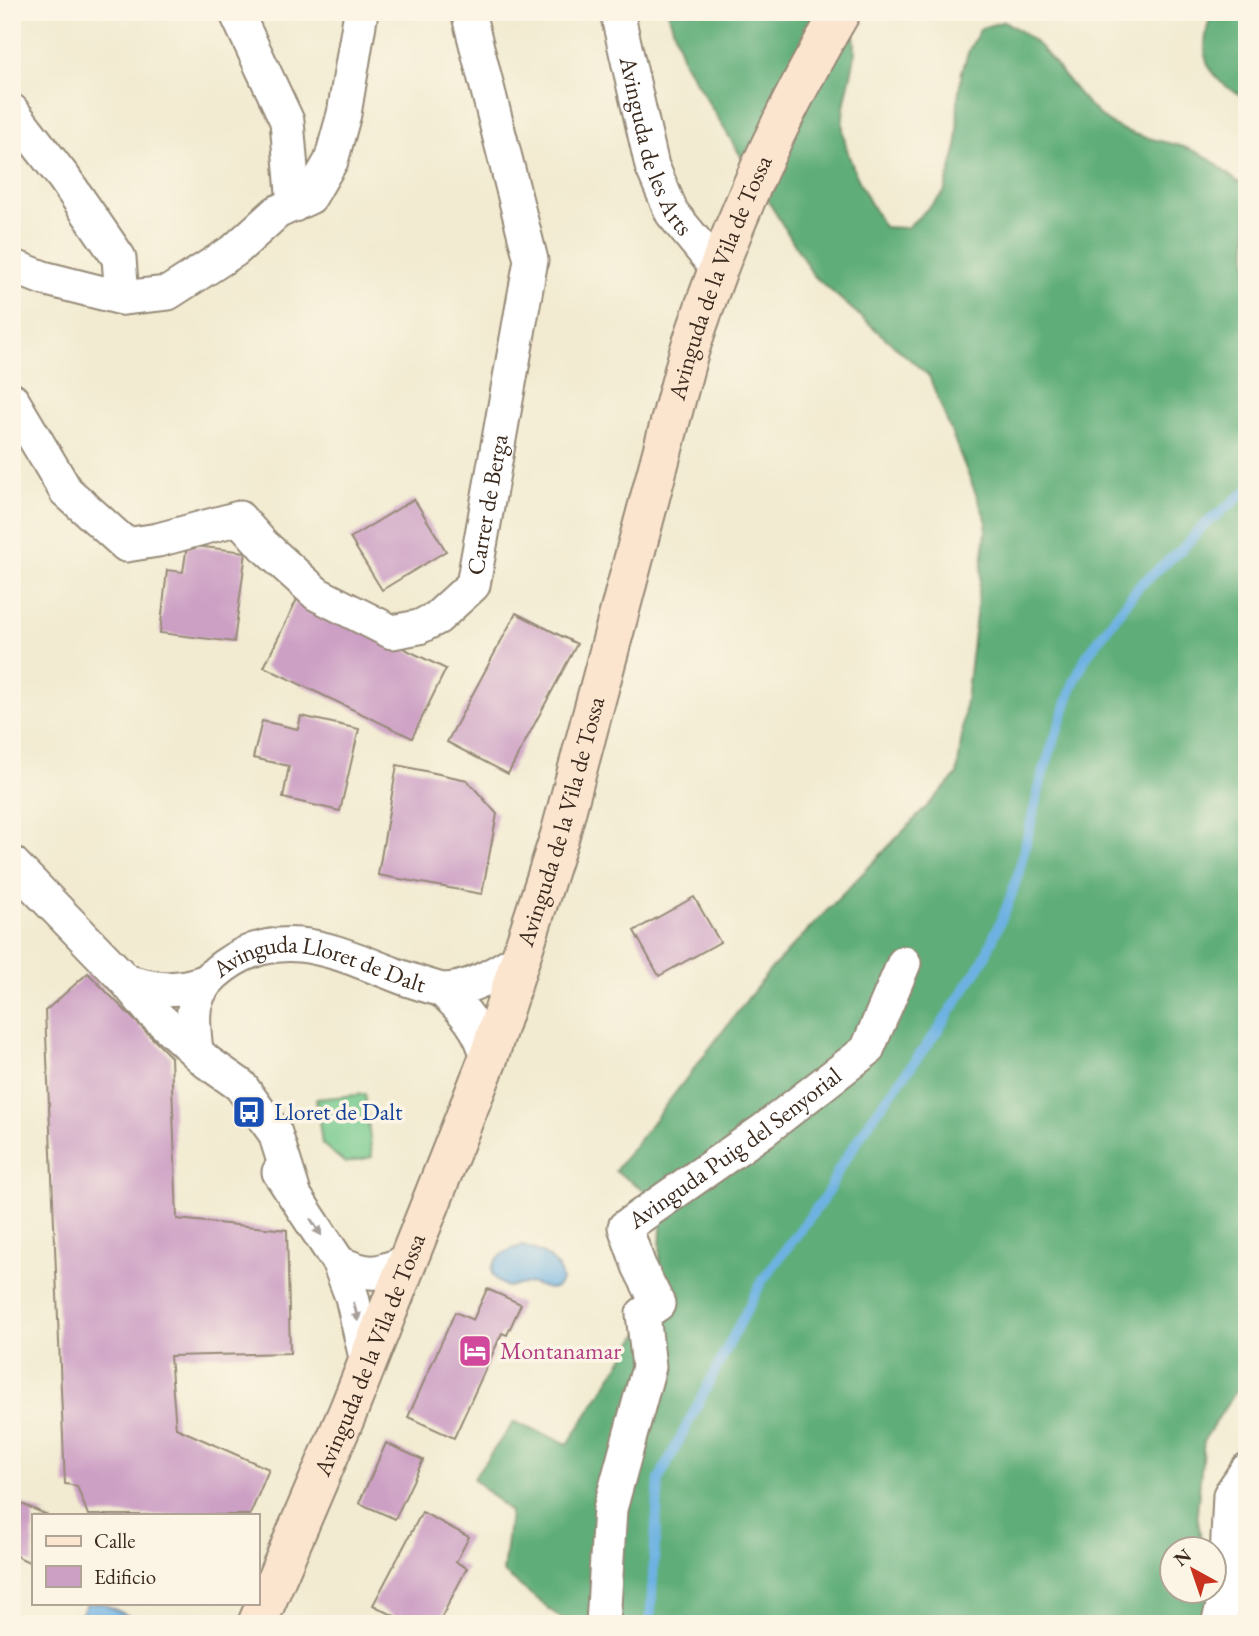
<svg xmlns="http://www.w3.org/2000/svg" width="1259" height="1636" font-family="'EB Garamond',serif">
	<rect width="100%" height="100%" fill="#fcf5e5"/>
	<filter id="ink" filterUnits="userSpaceOnUse"><feTurbulence type="fractalNoise" baseFrequency=".0143" numOctaves="2"/><feDisplacementMap in="SourceGraphic" scale="14" xChannelSelector="R" yChannelSelector="G"/><feConvolveMatrix kernelMatrix="1 2 1 2 8 2 1 2 1" color-interpolation-filters="sRGB"/></filter>
	<filter id="wash" filterUnits="userSpaceOnUse"><feTurbulence type="fractalNoise" baseFrequency=".00686" numOctaves="4" result="noise"/><feDisplacementMap in="SourceGraphic" scale="28" xChannelSelector="R" yChannelSelector="G"/><feGaussianBlur stdDeviation="1.57" result="paint"/><feColorMatrix in="noise" values="0 0 0 0 0 0 0 0 0 0 0 0 0 0 0 0 0 1.4 0 .05"/><feComposite in="paint" operator="in"/></filter>
	<g filter="url(#wash)">
		<rect width="100%" height="100%" fill="#f2ebd1"/>
		<polygon fill="#74c98d" stroke="#587a56" stroke-width="2" points="365,1094 372,1157 345,1163 322,1144 316,1099"/>
		<g fill="#5fad78" stroke="#4d6c4b" stroke-width="2">
			<path d="M668 12H847C866 56 846 75 843 117 840 152 867 198 884 227L907 228 944 193 957 147 958 98 962 71 969 50 981 28 1004 21C1017 29 1032 38 1043 50 1063 72 1079 99 1103 118 1137 144 1174 137 1208 158 1221 166 1232 181 1247 186V1382L1239 1386 1204 1440 1197 1512 1202 1548H1172V1590L1210 1591 1220 1624H568L503 1572 510 1512 473 1478 514 1422 568 1444 658 1304 662 1202 615 1171 770 970 957 775 987 522 929 376 813 275 684 62Z"/>
			<path d="M1212 12H1247V98C1204 79 1197 55 1212 12Z"/>
		</g>
		<g fill="#6eb2e3" stroke="#546e80" stroke-width="2">
			<path d="M522 1246C541 1251 559 1259 562 1280L556 1288 548 1289 531 1283 507 1287C476 1272 499 1251 522 1246Z"/>
			<polygon points="87,1603 102,1603 145,1624 76,1624"/>
		</g>
		<g fill="none" stroke-linecap="round" stroke-linejoin="round">
			<polyline stroke="#6eb2e3" stroke-width="10" points="650,1624 659,1479 762,1281 827,1194 839,1169 871,1120 938,1030 983,961 1008,904 1018,875 1043,773 1074,682 1086,657 1139,586 1184,547 1203,526 1247,491"/>
		</g>
		<g id="blocks">
			<g fill="#cc9fc4">
				<polygon points="414,499 446,551 382,590 350,538"/>
				<polygon points="187,545 246,552 234,642 160,633 167,570 183,572"/>
				<polygon points="298,597 446,669 412,738 264,667"/>
				<polygon points="516,613 577,644 508,774 447,742"/>
				<polygon points="301,716 359,729 340,811 283,798 289,766 253,758 262,721 298,729"/>
				<polygon points="397,765 467,780 497,814 482,894 378,875"/>
				<polygon points="694,897 720,942 659,976 634,931"/>
				<polygon points="88,973 171,1057 177,1219 287,1230 290,1353 170,1356 176,1428 269,1469 250,1515 88,1515 77,1486 65,1484 45,1011"/>
				<polygon points="487,1289 521,1304 507,1335 502,1333 454,1438 408,1417 455,1312 473,1320"/>
				<polygon points="386,1443 423,1460 395,1519 359,1503"/>
				<polygon points="12,1500 48,1515 33,1515 33,1564 12,1554"/>
				<polygon points="422,1512 469,1537 456,1562 467,1568 438,1624 410,1624 373,1605"/>
			</g>
		</g>
	</g>
	<g filter="url(#ink)">
		<use href="#blocks" fill-opacity="0" stroke="#968a78" stroke-width="2"/>
		<g fill="none" stroke-linecap="round" stroke-linejoin="round">
			<defs>
				<g id="street">
					<polyline points="236,12 287,121 294,205"/>
					<path id="s1" d="M617 12 652 166 672 213 717 268"/>
					<polyline points="12,111 64,178 119,258 122,298"/>
					<polyline points="12,266 43,278 122,298 168,293 235,250 277,212 310,197 331,161 344,114 361,12"/>
					<path id="s2" d="M12 400 66 491 126 545 158 540 239 518 263 545 317 594 392 632 419 627 437 618 473 585 531 260 468 12"/>
					<polyline points="12,863 126,981 150,1010 207,1062 240,1085 275,1133 293,1190"/>
					<path d="M126 981C154 990 176 992 204 982"/>
					<path d="M442 990C464 1010 481 1029 488 1059"/>
					<path id="s3" d="M196 1050C191 1011 190 991 224 966 281 925 333 951 391 973 407 980 425 985 442 990 471 990 498 972 522 957"/>
					<polyline points="279,1172 339,1263 352,1297 367,1362"/>
					<path d="M339 1263C372 1277 377 1274 409 1261"/>
					<path id="s4" d="M603 1624 610 1509 649 1367 643 1314 658 1304 639 1266 625 1227 764 1130 867 1050 904 963"/>
					<polyline points="1218,1624 1225,1599 1230,1495 1247,1470"/>
				</g>
				<g id="secondary">
					<path id="s5" d="M257 1624 349 1409 488 1059 560 835 688 355C727 234 776 121 841 12"/>
				</g>
			</defs>
			<use href="#street" stroke="#968a78" stroke-width="37"/>
			<use href="#secondary" stroke="#968a78" stroke-width="42"/>
			<use href="#street" stroke="#fff" stroke-width="33"/>
			<use href="#secondary" stroke="#fbe5cf" stroke-width="38"/>
		</g>
		<defs><path id="oneway-solid" d="M-6-.8H1V-3.2L6.5 0L1 3.2V.8H-6Z" transform="scale(1.75)"/></defs>
		<g fill="#a79f9a">
			<use href="#oneway-solid" transform="translate(316 1227) rotate(57)"/>
			<use href="#oneway-solid" transform="translate(356 1312) rotate(76)"/>
		</g>
	</g>
	<defs>
		<symbol id="bus-square" viewBox="-11 -11 22 22"><rect x="-9" y="-9" width="18" height="18" rx="4" fill="#1a4fb4" stroke="#fcf5e5"/><path d="M-5-6H5V4H4V6H2V4H-2V6H-4V4H-5ZM-3.5-4V0h7V-4ZM-3.5 1.2v1.5H-2V1.2ZM2 1.2v1.5H3.5V1.2Z" fill="#fff"/></symbol>
		<symbol id="hotel-square" viewBox="-11 -11 22 22"><rect x="-9" y="-9" width="18" height="18" rx="4" fill="#d1479c" stroke="#fcf5e5"/><path d="M-6-4.5h1.5V1H6V5H4.5V3h-9V5H-6ZM-4 0a1.8 1.8 0 1 1 3.6 0ZM.5 0V-2.5h3Q6-2.5 6 0Z" fill="#fff"/></symbol>
	</defs>
	<g fill-rule="evenodd">
		<use href="#bus-square" x="230" y="1093" width="38" height="38"/>
		<use href="#hotel-square" x="456" y="1332" width="38" height="38"/>
	</g>
	<g text-anchor="middle" stroke-width="7" stroke-linejoin="round" paint-order="stroke">
		<g font-size="24" fill="#3b2a1e" stroke="#fcf5e5">
			<text dy="8" stroke="none"><textPath href="#s1" startOffset="140">Avinguda de les Arts</textPath></text>
			<text dy="8" stroke="none"><textPath href="#s5" startOffset="1426">Avinguda de la Vila de Tossa</textPath></text>
			<text dy="8" stroke="none"><textPath href="#s2" startOffset="674">Carrer de Berga</textPath></text>
			<text dy="8" stroke="none"><textPath href="#s5" startOffset="859">Avinguda de la Vila de Tossa</textPath></text>
			<text dy="8" stroke="none"><textPath href="#s3" startOffset="196">Avinguda Lloret de Dalt</textPath></text>
			<text dy="8" stroke="none"><textPath href="#s4" startOffset="553">Avinguda Puig del Senyorial</textPath></text>
			<text dy="8" stroke="none"><textPath href="#s5" startOffset="292">Avinguda de la Vila de Tossa</textPath></text>
		</g>
		<g font-size="24" fill="#164399" stroke="#fcf5e5" text-anchor="start">
			<text x="274" y="1120">Lloret de Dalt</text>
		</g>
		<g font-size="24" fill="#b23c85" stroke="#fcf5e5" text-anchor="start">
			<text x="500" y="1359">Montanamar</text>
		</g>
	</g>
	<rect width="1259" height="1636" fill="none" stroke="#fcf5e5" stroke-width="42"/>
	<rect x="32" y="1514" width="228" height="91" fill="#fcf5e5" stroke="#afa495" stroke-width="2"/>
	<rect x="46" y="1536" width="35" height="10" fill="#fbe5cf" stroke="#afa495" stroke-width="2"/>
	<text x="94" y="1548" font-size="21" fill="#3b2a1e">Calle</text>
	<rect x="46" y="1566" width="35" height="21" fill="#cc9fc4" stroke="#afa495" stroke-width="2"/>
	<text x="94" y="1584" font-size="21" fill="#3b2a1e">Edificio</text>
	<g transform="translate(1193 1570) rotate(320)"><circle r="33" fill="#fcf5e5" stroke="#afa495" stroke-width="2"/>
	<path d="M0-5L12 26L0 18L-12 26Z" fill="#c8321e"/>
	<text y="-10" font-size="19" font-weight="bold" text-anchor="middle" fill="#3b2a1e">N</text>
	</g>
</svg>
